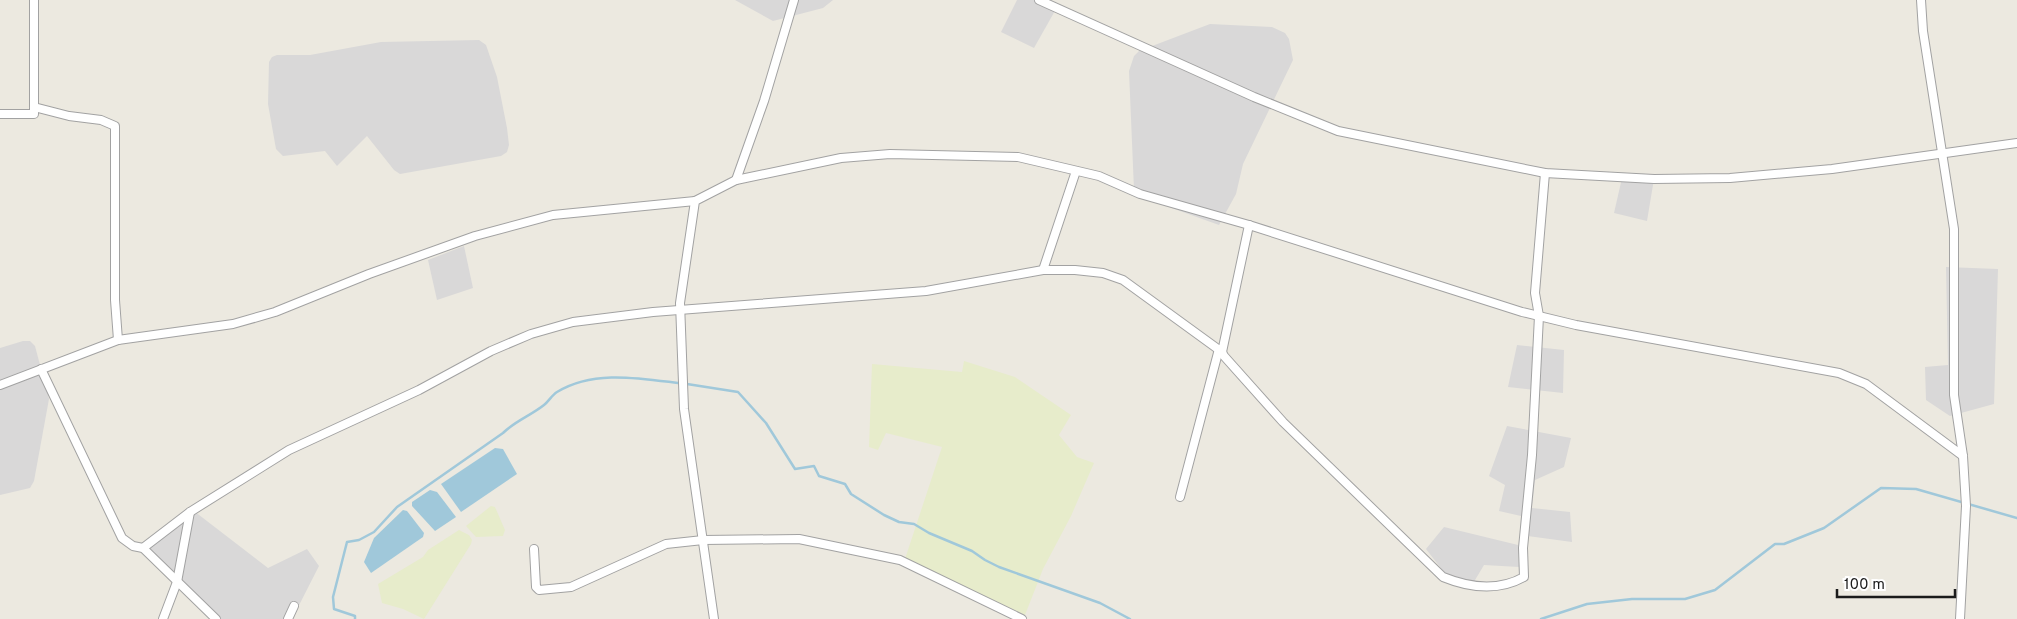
<svg xmlns="http://www.w3.org/2000/svg" width="2017" height="619" font-family="Overpass,sans-serif">
	<rect width="100%" height="100%" fill="#ece9e0"/>
	<g fill="#d9d8d8">
		<polygon points="735,0 833,0 823,8 773,21"/>
		<polygon points="1017,0 1039,0 1056,9 1034,48 1001,32"/>
		<polygon points="1210,24 1272,27 1285,33 1289,39 1293,60 1243,164 1236,194 1219,225 1141,197 1134,190 1129,71 1134,56 1139,51"/>
		<polygon points="479,40 486,45 497,77 507,128 509,145 507,152 501,156 400,174 394,170 367,136 337,166 325,151 283,156 276,149 268,104 269,62 272,57 277,55 310,55 381,42"/>
		<polygon points="1622,178 1654,179 1647,221 1614,213"/>
		<polygon points="464,246 473,288 437,300 428,260"/>
		<polygon points="1946,267 1998,269 1994,404 1950,416 1926,400 1925,367 1948,365"/>
		<polygon points="23,341 30,341 35,346 49,399 34,481 30,488 0,495 0,348"/>
		<polygon points="1517,345 1564,350 1563,393 1508,387"/>
		<polygon points="1507,426 1571,438 1564,467 1535,480 1532,508 1570,512 1572,542 1520,535 1521,516 1499,511 1505,485 1489,476"/>
		<polygon points="190,508 268,568 307,549 319,566 292,619 214,619 141,553"/>
		<polygon points="1444,527 1518,545 1519,567 1484,565 1472,585 1447,576 1426,549"/>
	</g>
	<g fill="#e7eccb">
		<polygon points="964,361 1015,377 1071,415 1059,435 1077,457 1094,463 1071,516 1043,569 1025,615 905,559 942,447 886,433 878,450 869,447 872,364 962,372"/>
		<polygon points="491,506 495,507 505,530 503,536 476,537 466,526"/>
		<polygon points="459,530 469,535 472,540 471,544 424,619 403,609 382,603 378,584 423,557 428,550"/>
	</g>
	<g fill="#a0c8da">
		<polygon points="495,448 503,449 517,474 461,512 441,484"/>
		<polygon points="430,490 437,492 456,517 435,531 412,506 412,502"/>
		<polygon points="403,510 407,511 424,533 423,537 371,573 364,562 374,538"/>
	</g>
	<g fill="none" stroke-linecap="round" stroke-linejoin="round">
		<g stroke="#a0c8da" stroke-width="2.5">
			<polyline points="687,384 738,392 766,423 795,469 814,466 819,476 845,484 851,494 884,515 899,522 914,524 929,533 972,551 985,560 999,567 1100,603 1130,619"/>
			<path d="M355 619V616L334 609 333 597 347 542 359 540 374 532 397 507 503 433C515 421 530 416 544 405 549 401 552 395 557 392 593 370 638 378 678 383"/>
			<polyline points="1541,619 1587,604 1632,599 1685,599 1715,590 1775,544 1784,544 1824,528 1881,488 1916,489 2017,518"/>
		</g>
		<defs>
			<g id="minor">
				<polyline points="1039,0 1254,97 1338,131 1545,173 1654,179 1730,178 1832,169 2017,143"/>
				<polyline points="1921,0 1923,31 1954,229 1954,395 1963,456 1966,506 1960,619"/>
				<polyline points="34,107 69,116 101,120 115,126 115,300 118,340"/>
				<polyline points="0,114 34,114 34,0"/>
				<polyline points="736,180 841,158 890,154 1018,157 1099,176 1140,194 1249,225 1522,312 1576,325 1839,373 1866,384 1963,456"/>
				<path d="M1249 225 1222 352 1224 356 1283 422 1443 577C1470 588 1499 591 1524 577L1523 548 1532 455 1539 316 1535 293 1545 173"/>
				<polyline points="1043,270 1076,171"/>
				<polyline points="41,369 122,538 133,546 143,548 216,619"/>
				<polyline points="0,385 118,340 233,324 275,312 369,274 475,236 553,215 695,201"/>
				<polyline points="1180,497 1219,349"/>
				<polyline points="143,548 190,512 289,450 419,390 491,351 531,334 573,322 653,312 926,291 1043,270 1075,270 1103,273 1123,280 1222,352"/>
				<polyline points="534,549 536,587 539,590 571,587 666,544 703,540 799,539 900,560 1022,619"/>
				<polyline points="163,619 177,582 190,512"/>
				<polyline points="288,619 294,606"/>
				<polyline points="714,619 684,409 680,303 695,201 736,180 764,101 794,0"/>
			</g>
		</defs>
		<use href="#minor" stroke="#a2a2a2" stroke-width="10"/>
		<use href="#minor" stroke="#fff" stroke-width="8"/>
	</g>
	<path d="M1837 589v8h118v-8" fill="none" stroke="#1b1b1b" stroke-width="2.5"/>
	<text x="1844" y="589" font-size="15" fill="#1b1b1b" stroke="#ffffff" stroke-width="4" paint-order="stroke">100 m</text>
</svg>
